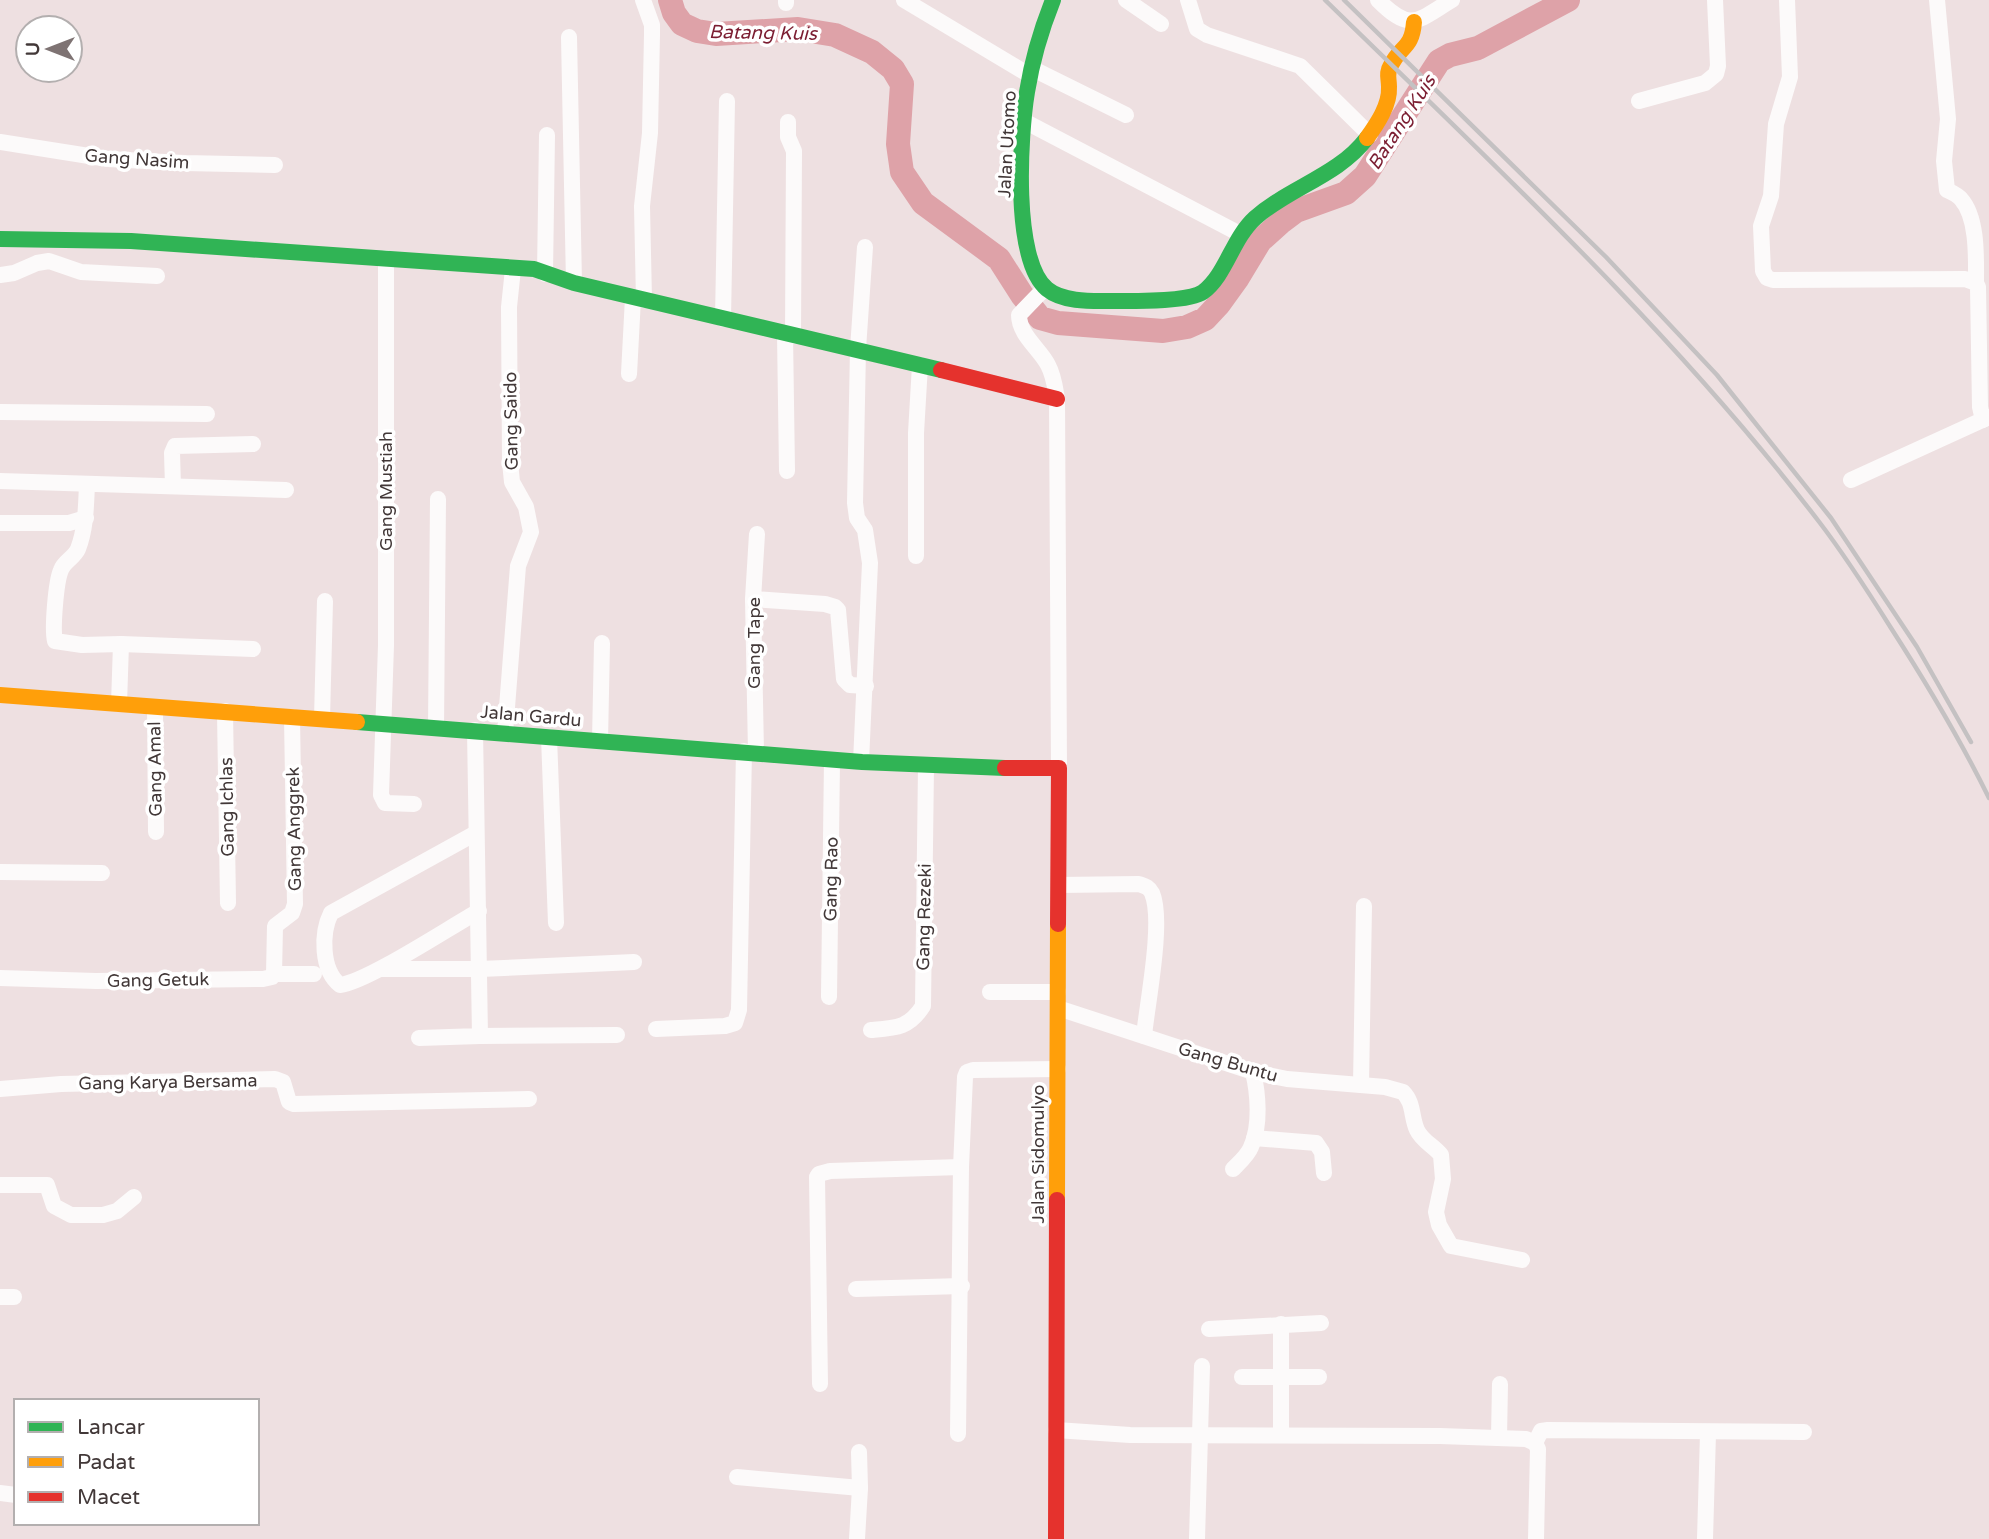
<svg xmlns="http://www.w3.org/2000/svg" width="1989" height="1539" font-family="'Varela Round',sans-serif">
	<rect width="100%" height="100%" fill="#eee0e1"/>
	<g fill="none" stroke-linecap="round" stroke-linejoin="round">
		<polyline stroke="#dea2a8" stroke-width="24" points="670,0 674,13 682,24 697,31 716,34 798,29 835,35 872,52 893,69 902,84 898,144 902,172 923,203 999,259 1022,295 1040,318 1058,323 1163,331 1187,327 1205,319 1219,304 1237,279 1260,241 1280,223 1296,211 1346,193 1365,176 1439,61 1450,55 1478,48 1568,0"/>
		<g stroke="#fcfafa" stroke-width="16">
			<polyline points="643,0 652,25 652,34 650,133 642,206 644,300"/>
			<polyline points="904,0 1031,76"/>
			<polyline points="1126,0 1161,24"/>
			<polyline points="1188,0 1197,29 1207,35 1300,66 1370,135"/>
			<path d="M1378 0C1411 33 1417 21 1452 0"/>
			<polyline points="1787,0 1790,77 1776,124 1771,196 1761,226 1763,271 1767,278 1773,280 1965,279 1976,283 1978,287 1980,407 1983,420"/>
			<path d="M1937 0 1948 119 1944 161 1947 190C1951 192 1958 195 1961 199 1978 218 1976 259 1976 283"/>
			<polyline points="786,3 786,0"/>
			<polyline points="569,37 574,283"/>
			<polyline points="1033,69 1126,115"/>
			<polyline points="1639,101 1705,83 1716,74 1718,66 1715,0"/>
			<polyline points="1024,121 1240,234"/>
			<polyline points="788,122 788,137 794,151 793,336"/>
			<polyline points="0,142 108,159 184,163 275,165"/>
			<polyline points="386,258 386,645 381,795 385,803 414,804"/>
			<polyline points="545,274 547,135"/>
			<polyline points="0,275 14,273 37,263 49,261 81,272 157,276"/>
			<path d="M1045 288 1019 315C1019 335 1040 349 1048 365 1054 376 1055 387 1057 399L1059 768"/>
			<polyline points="723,319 727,101"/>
			<polyline points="785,334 787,471"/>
			<polyline points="629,374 633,298"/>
			<polyline points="0,412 207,414"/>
			<polyline points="1851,480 1989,417"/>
			<polyline points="0,481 286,490"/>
			<path d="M87 484C86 506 86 528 78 549 74 558 64 561 61 570 56 581 52 629 55 641L82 645 121 644 253 649"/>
			<polyline points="173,486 172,453 175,446 253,444"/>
			<polyline points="0,523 69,523 86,518"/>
			<polyline points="916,556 916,433 920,365"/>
			<polyline points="753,599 825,604 835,607 838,610 844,679 850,685 866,686"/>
			<polyline points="119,704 121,644"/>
			<polyline points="155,707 156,832"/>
			<polyline points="225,711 228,903"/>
			<polyline points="322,719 325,601"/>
			<polyline points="436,728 438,499"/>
			<polyline points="505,733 518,566 531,532 526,507 512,482 510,462 509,307 513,269"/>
			<polyline points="549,737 556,923"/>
			<polyline points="600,741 602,643"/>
			<polyline points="756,752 753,599 757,534"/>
			<polyline points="861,762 870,563 865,530 857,518 855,503 858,349 865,247"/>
			<path d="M476 833 331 913C321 933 321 970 340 985 367 982 450 927 479 911"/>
			<polyline points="0,872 102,873"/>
			<path d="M1059 885 1139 884C1145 886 1149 887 1152 893 1164 921 1147 1004 1144 1036"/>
			<polyline points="382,969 480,969 634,962"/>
			<polyline points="274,974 275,926 292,913 295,904 292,717"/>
			<polyline points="0,978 96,981 263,979 272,977 274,974 314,974"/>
			<polyline points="990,992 1058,992"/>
			<polyline points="829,997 832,760"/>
			<path d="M1058 1008 1253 1072 1287 1079 1385 1087 1403 1092C1414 1103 1411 1117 1417 1130 1422 1141 1434 1146 1441 1155L1443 1179 1436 1212 1439 1225 1451 1246 1522 1260"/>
			<polyline points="656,1029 725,1026 735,1023 739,1010 744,751"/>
			<path d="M871 1030C896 1028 909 1028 923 1006L926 766"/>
			<polyline points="480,1036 617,1035"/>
			<polyline points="419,1038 480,1036 475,730"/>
			<polyline points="1361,1085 1364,906"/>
			<polyline points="0,1089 61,1084 275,1079 283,1082 289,1102 294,1104 529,1099"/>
			<polyline points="1254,1138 1316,1143 1322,1152 1324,1173"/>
			<path d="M1233 1169C1240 1162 1248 1155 1251 1147 1261 1125 1258 1093 1253 1072"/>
			<polyline points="0,1185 47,1185 54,1206 71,1215 103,1215 117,1211 134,1197"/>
			<polyline points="856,1289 962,1286"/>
			<polyline points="0,1297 14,1297"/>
			<polyline points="1281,1324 1281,1434"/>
			<polyline points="1209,1329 1321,1323"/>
			<polyline points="1242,1377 1319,1377"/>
			<polyline points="820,1384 817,1177 819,1174 830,1171 961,1167"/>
			<polyline points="1056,1430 1130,1435 1440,1436 1526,1439 1535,1443 1538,1449 1536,1539"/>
			<polyline points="958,1434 961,1167 965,1077 967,1072 973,1070 1058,1069"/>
			<polyline points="1499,1437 1500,1384"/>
			<polyline points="1535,1443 1541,1431 1548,1430 1804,1432"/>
			<polyline points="737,1477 860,1488"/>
			<polyline points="0,1493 16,1495"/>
			<polyline points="857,1539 860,1488 859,1452"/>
			<polyline points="1197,1539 1202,1366"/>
			<polyline points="1705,1539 1708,1433"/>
		</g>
		<g stroke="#30b455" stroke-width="16">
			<path d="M1053 0C1041 30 1032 61 1027 92 1020 134 1012 260 1047 289 1064 303 1094 301 1114 301 1133 301 1189 302 1203 292 1226 275 1232 239 1255 218 1290 187 1338 176 1367 138"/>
			<polyline points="0,239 131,241 534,269 574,283 941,370"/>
			<polyline points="357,722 862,762 1005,768"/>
		</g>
		<g stroke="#ff9f0a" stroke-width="16">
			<path d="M1367 138C1377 124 1390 105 1389 87 1389 78 1386 73 1391 65 1401 45 1412 49 1414 22"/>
			<polyline points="0,695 357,722"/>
			<polyline points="1057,1200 1058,924"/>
		</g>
		<g stroke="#e5322d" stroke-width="16">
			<polyline points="941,370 1057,399"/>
			<polyline points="1005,768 1059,768 1058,924"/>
			<polyline points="1056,1539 1057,1200"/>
		</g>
		<g stroke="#c4c1c2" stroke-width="4.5">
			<path d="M1325 0C1497 168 1674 332 1820 523 1846 557 1869 593 1891 628 1927 684 1960 739 1989 798"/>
			<polyline points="1344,0 1606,257 1717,375 1831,518 1917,647 1971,742"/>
		</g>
	</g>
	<g text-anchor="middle" stroke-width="7" stroke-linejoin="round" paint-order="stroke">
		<g font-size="18" fill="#423838" stroke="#fff">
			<text transform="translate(1007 144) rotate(-87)" y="6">Jalan Utomo</text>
			<text transform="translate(137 159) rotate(4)" y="6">Gang Nasim</text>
			<text transform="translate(511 421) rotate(-91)" y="6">Gang Saido</text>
			<text transform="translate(386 491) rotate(-90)" y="6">Gang Mustiah</text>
			<text transform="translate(754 643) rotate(-90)" y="6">Gang Tape</text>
			<text transform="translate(531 716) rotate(5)" y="6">Jalan Gardu</text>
			<text transform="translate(155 769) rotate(-91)" y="6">Gang Amal</text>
			<text transform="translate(227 807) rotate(-91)" y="6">Gang Ichlas</text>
			<text transform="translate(294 829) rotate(-91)" y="6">Gang Anggrek</text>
			<text transform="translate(831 879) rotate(-89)" y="6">Gang Rao</text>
			<text transform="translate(924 917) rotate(-89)" y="6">Gang Rezeki</text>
			<text transform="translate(158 980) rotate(-1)" y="6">Gang Getuk</text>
			<text transform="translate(1228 1062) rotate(16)" y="6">Gang Buntu</text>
			<text transform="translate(168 1082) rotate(-1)" y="6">Gang Karya Bersama</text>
			<text transform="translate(1038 1154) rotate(-90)" y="6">Jalan Sidomulyo</text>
		</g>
		<g font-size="19" font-style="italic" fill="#7b1d31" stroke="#fff">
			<text transform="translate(763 32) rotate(1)" y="7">Batang Kuis</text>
			<text transform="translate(1401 122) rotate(-57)" y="7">Batang Kuis</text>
		</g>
	</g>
	<rect x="14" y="1399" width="245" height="126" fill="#ffffff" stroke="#b3afaf" stroke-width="2"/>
	<rect x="28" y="1422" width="35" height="10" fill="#30b455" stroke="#b3afaf" stroke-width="2"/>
	<text x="77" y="1434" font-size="21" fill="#423838">Lancar</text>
	<rect x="28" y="1457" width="35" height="10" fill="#ff9f0a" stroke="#b3afaf" stroke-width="2"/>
	<text x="77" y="1469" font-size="21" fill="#423838">Padat</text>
	<rect x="28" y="1492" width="35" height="10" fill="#e5322d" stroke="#b3afaf" stroke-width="2"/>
	<text x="77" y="1504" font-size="21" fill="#423838">Macet</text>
	<g transform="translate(49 49) rotate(270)"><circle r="33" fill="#ffffff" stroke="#b3afaf" stroke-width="2"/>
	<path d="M0-5L12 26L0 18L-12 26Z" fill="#7e7373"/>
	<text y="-10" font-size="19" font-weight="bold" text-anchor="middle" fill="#423838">U</text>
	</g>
</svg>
